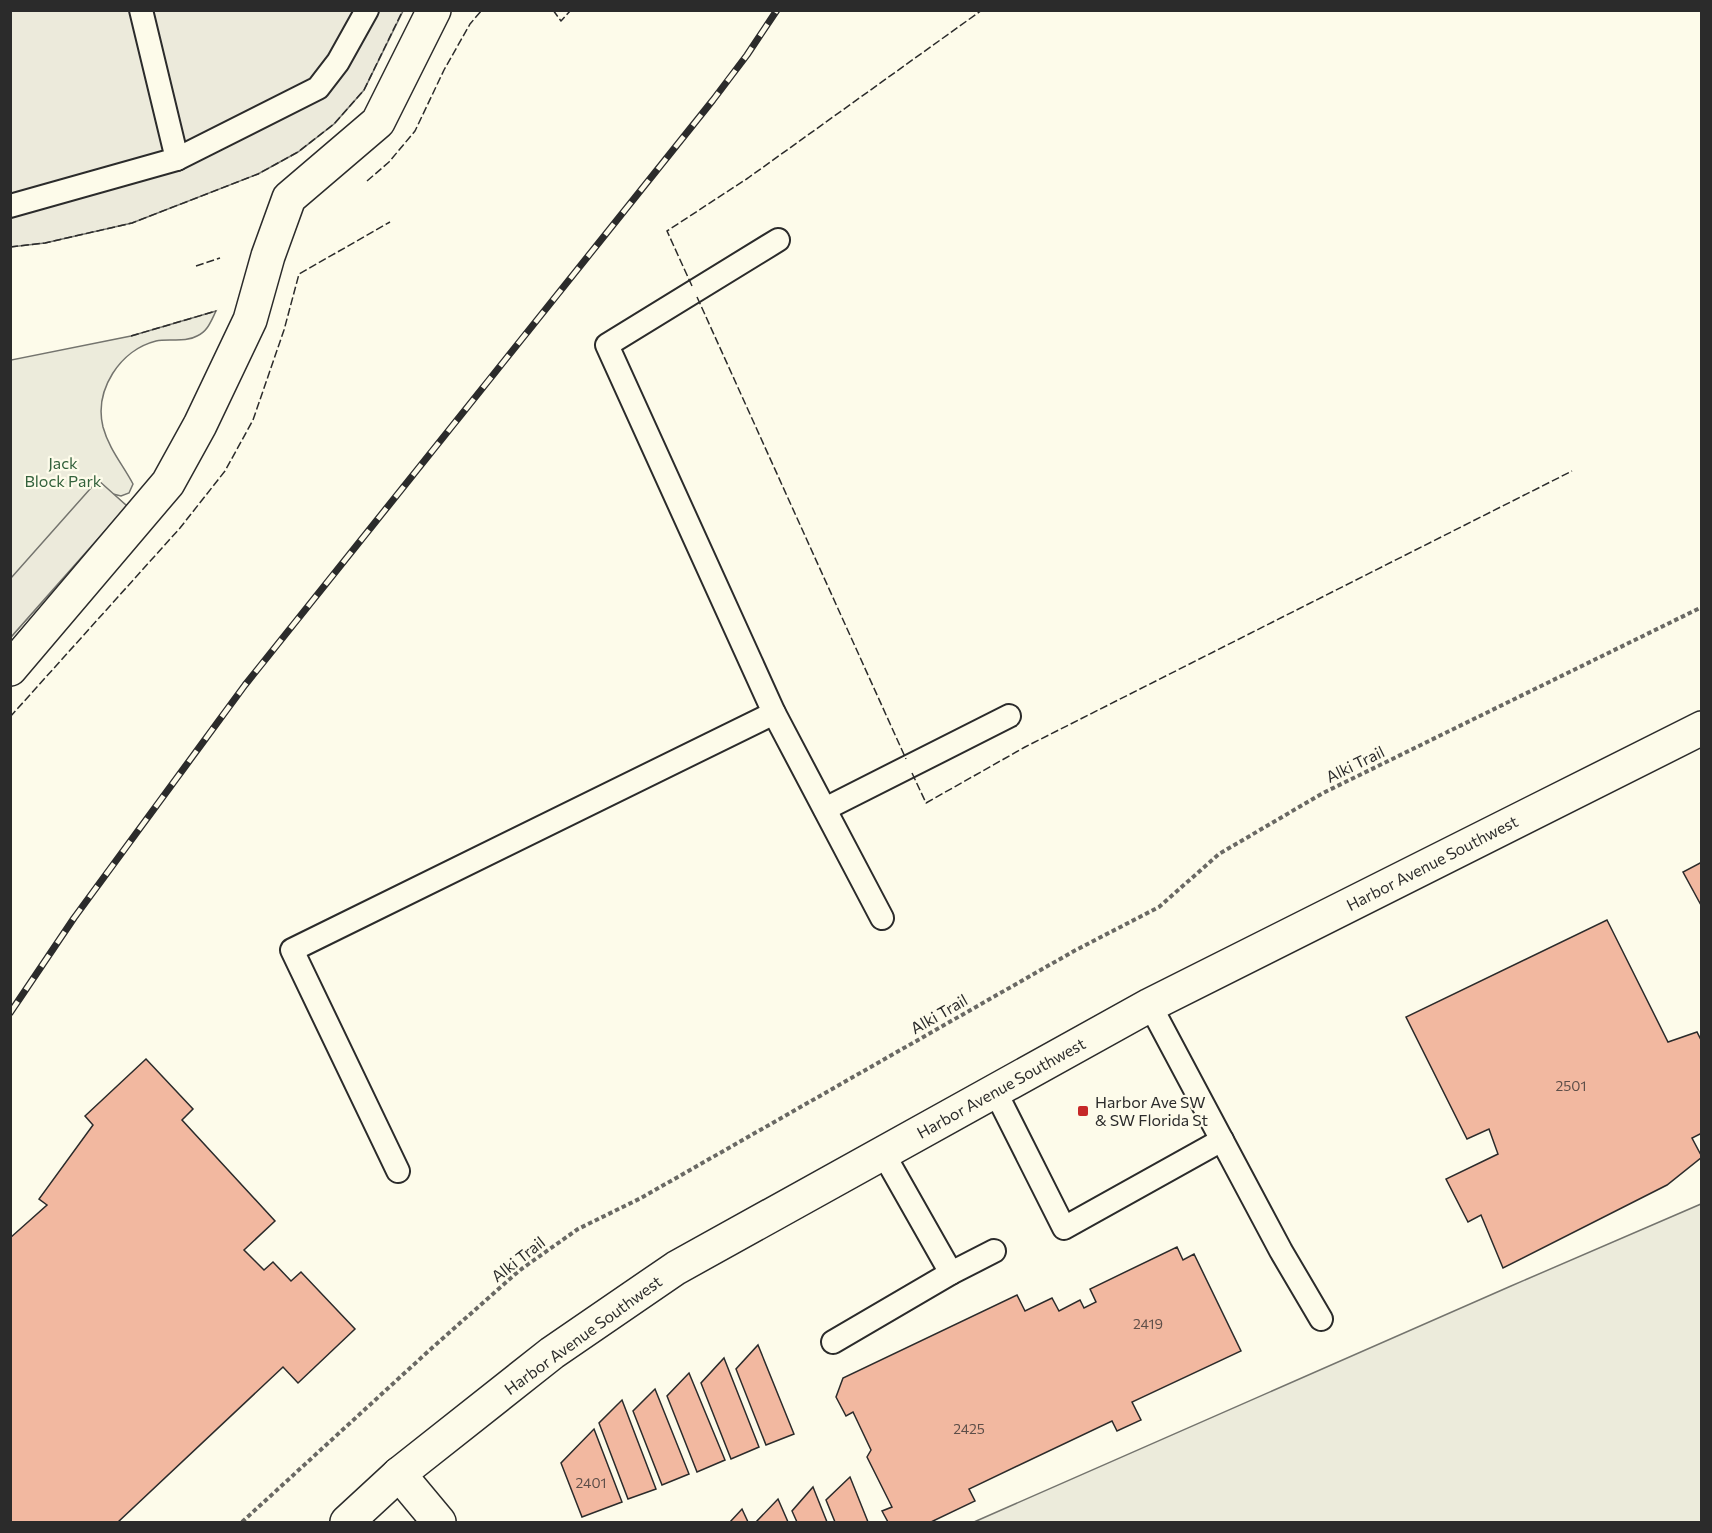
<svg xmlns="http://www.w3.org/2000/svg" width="1712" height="1533" font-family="Commissioner,sans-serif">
	<rect width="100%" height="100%" fill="#fdfbea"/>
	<g fill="#ecebdb" stroke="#74746e" stroke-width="1.5">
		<path d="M216 311C211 321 208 331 197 336 185 343 169 338 156 341 120 350 94 390 103 427 109 449 123 465 133 484L129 493 121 496 113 494 127 506 11 637V360L131 336Z"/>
		<polygon points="1701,1204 1701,1522 974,1522 1511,1286"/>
	</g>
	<g fill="#eceadb" stroke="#74746e" stroke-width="1.5">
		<polygon points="10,11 403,11 364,90 334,124 298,152 258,174 132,223 45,243 11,247"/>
		<polygon points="98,480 127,506 11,637 11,578"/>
	</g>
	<g fill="#f2b8a0" stroke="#2b2b2b" stroke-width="1.5">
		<polygon points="1702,862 1702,907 1683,872"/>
		<polygon points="1607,920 1668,1042 1697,1032 1702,1042 1702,1133 1692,1138 1702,1157 1667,1185 1503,1268 1481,1215 1468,1222 1446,1179 1498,1154 1489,1129 1467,1139 1406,1017"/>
		<polygon points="146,1059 193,1109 182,1120 275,1221 244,1250 264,1270 273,1262 291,1281 301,1272 355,1329 298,1383 283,1367 118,1522 10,1522 10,1238 47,1205 39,1199 93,1125 85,1116"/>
		<polygon points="1177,1247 1183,1260 1194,1254 1241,1351 1132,1402 1141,1420 1117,1431 1112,1421 969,1489 975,1501 931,1522 888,1522 882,1511 892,1507 867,1457 871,1450 853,1412 846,1416 836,1397 843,1378 1017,1295 1025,1311 1052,1298 1059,1311 1080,1300 1084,1308 1096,1302 1090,1289"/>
		<polygon points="758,1345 794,1434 766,1445 736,1369"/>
		<polygon points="724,1358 759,1447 731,1459 701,1383"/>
		<polygon points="689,1373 725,1460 697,1472 667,1396"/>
		<polygon points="655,1389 689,1474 662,1485 633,1411"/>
		<polygon points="622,1400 656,1489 628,1499 599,1423"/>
		<polygon points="594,1429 622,1502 582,1517 561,1463"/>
		<polygon points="850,1477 868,1522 835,1522 826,1500"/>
		<polygon points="813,1487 827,1522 797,1522 792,1511"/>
		<polygon points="778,1499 788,1522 756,1522"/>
		<polygon points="742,1509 748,1522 730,1522"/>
	</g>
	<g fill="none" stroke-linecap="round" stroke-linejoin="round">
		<defs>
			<g id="service">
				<polyline points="177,159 318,88 338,62 367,10"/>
				<polyline points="10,206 177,159 141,10"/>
				<polyline points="774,713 882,918"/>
				<polyline points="825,809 1009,716"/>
				<polyline points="1150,1005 1281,1251 1321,1319"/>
				<polyline points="995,1091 1064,1228 1222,1140"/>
				<polyline points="398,1171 292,950 774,713 607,345 778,240"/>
				<polyline points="951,1273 994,1251"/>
				<polyline points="833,1342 951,1273 883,1153"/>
			</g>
			<g id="minor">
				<polyline points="10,669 168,483 200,425 250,320 268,256 289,198 378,122 434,10"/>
				<polyline points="399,1474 439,1522"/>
			</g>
			<polyline id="secondary" points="347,1522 399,1474 552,1353 676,1268 1150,1005 1702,728"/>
		</defs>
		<use href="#service" stroke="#2b2b2b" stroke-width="26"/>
		<use href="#minor" stroke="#2b2b2b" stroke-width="36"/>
		<use href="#secondary" stroke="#2b2b2b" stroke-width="36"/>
		<polyline stroke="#6a6964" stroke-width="4" stroke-dasharray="4.5 3" stroke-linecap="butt" points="242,1522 433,1347 520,1270 578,1229 641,1198 1074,951 1159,907 1219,854 1323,793 1702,607"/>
		<use href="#service" stroke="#fdfbea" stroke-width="22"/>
		<use href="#minor" stroke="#fdfbea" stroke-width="33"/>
		<use href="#secondary" stroke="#fdfbea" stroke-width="33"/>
		<defs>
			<polyline id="rail" points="10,1013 74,918 245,685 713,100 747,55 777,10"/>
		</defs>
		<use href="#rail" stroke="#2b2b2b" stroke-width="7"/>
		<use href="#rail" stroke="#fdfbea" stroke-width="4.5" stroke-dasharray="14" stroke-linecap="butt"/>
		<g stroke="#2b2b2b" stroke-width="1.5" stroke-dasharray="8 3" stroke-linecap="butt">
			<polyline points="553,10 561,21 571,10"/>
			<polyline points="367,181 389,162 415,131 444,70 470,24 482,10"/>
			<polyline points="10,247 45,243 132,223 258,174 298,152 334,124 364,90 403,10"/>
			<polyline points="196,266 220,258"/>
			<polyline points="692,286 667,231 748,178 982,10"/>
			<polyline points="697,297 906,759"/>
			<polyline points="131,336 216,311"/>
			<polyline points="10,717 180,528 225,471 253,420 284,330 299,274 390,222"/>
			<polyline points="912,773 926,803 1025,747 1572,471"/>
		</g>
	</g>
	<rect fill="#c62828" stroke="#fdfbea" stroke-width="2" x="1077" y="1105" width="12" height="12" rx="3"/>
	<g text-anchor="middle" stroke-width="4.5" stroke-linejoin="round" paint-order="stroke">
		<g font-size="14" fill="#5d4e48">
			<text x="1571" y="1091">2501</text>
			<text x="1148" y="1329">2419</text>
			<text x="969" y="1434">2425</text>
			<text x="591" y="1488">2401</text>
		</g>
		<g font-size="16" fill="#34623c" stroke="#fdfbea">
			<text x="63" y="469">Jack<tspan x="63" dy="18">Block Park</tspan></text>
		</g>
		<g font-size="16" fill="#2b2b2b" stroke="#fdfbea">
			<text transform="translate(1355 764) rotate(-26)" y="6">Alki Trail</text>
			<text transform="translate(1432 863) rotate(-27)" y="6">Harbor Avenue Southwest</text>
			<text transform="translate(939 1014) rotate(-30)" y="6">Alki Trail</text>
			<text transform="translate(1001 1088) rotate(-29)" y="6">Harbor Avenue Southwest</text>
			<text transform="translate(518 1259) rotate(-38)" y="6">Alki Trail</text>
			<text transform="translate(583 1335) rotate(-36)" y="6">Harbor Avenue Southwest</text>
		</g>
		<g font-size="16" fill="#2b2b2b" stroke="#fdfbea" text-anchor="start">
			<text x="1095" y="1108">Harbor Ave SW<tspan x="1095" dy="18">&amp; SW Florida St</tspan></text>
		</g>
	</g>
	<rect width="1712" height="1533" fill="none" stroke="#2b2b2b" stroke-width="24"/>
</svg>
